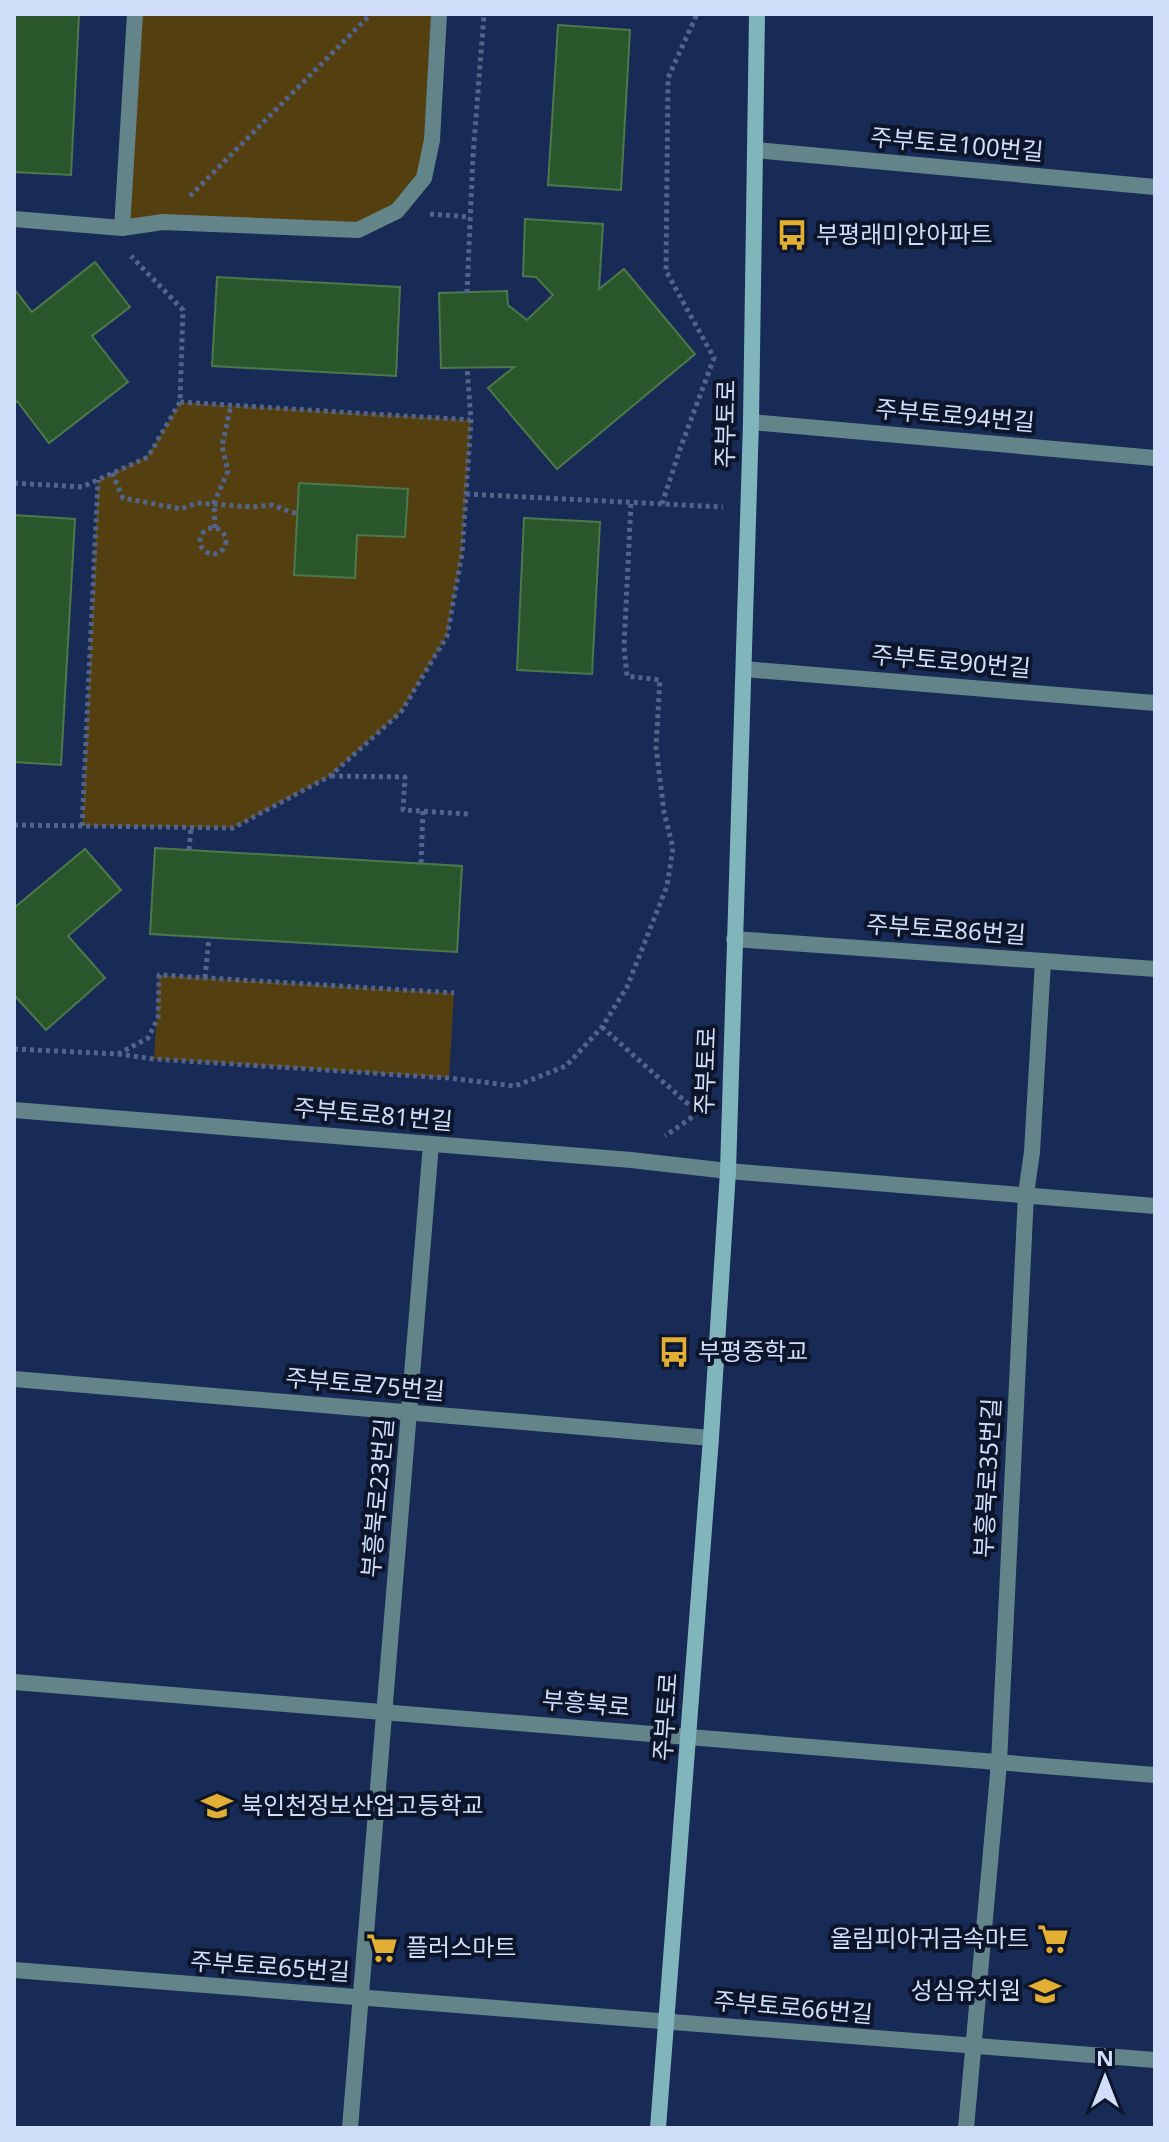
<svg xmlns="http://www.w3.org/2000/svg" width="1169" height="2142" font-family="'Noto Sans','Noto Sans KR',sans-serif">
	<rect width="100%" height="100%" fill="#182b57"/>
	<g fill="#533f10">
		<polygon points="135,14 439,14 424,178 397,211 358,230 122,228"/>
		<polygon points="180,402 471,420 462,554 447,636 401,712 330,776 233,828 82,826 98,480 147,456"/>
		<polygon points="159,975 454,993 449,1078 154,1059"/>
	</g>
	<g fill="#2a562b" stroke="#4c784c" stroke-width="2">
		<polygon points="14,14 79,14 71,175 14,172"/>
		<polygon points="558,25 630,30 621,190 548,185"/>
		<polygon points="525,219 603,224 599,289 624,269 695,354 557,469 488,388 514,367 441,368 439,293 507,291 508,305 527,320 553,295 536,277 523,276"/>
		<polygon points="95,262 130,307 92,336 128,382 49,443 17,401 14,404 14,289 32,312"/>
		<polygon points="217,277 400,287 396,376 212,366"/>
		<polygon points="299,483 408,489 405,537 357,535 355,578 294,575"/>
		<polygon points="14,515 75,519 61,765 14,762"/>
		<polygon points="524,518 600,522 592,674 517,670"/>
		<polygon points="155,848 462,866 457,952 150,934"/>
		<polygon points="85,849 121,890 68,936 105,978 46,1030 14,995 14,908"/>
	</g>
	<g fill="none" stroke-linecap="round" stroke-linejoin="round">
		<g stroke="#53648b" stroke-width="5" stroke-dasharray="4 4" stroke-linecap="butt">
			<polyline points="190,196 371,14"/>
			<polyline points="430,214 470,217"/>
			<polyline points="467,293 473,156 484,14"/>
			<polyline points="180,402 470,420"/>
			<polyline points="112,473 123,498 181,509 197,503 252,507 272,505 297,514"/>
			<polyline points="14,483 82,487 148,457 180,402 183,310 131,256"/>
			<polyline points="466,494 723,507"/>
			<polyline points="662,504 680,449 714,358 666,271 668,78 697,14"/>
			<circle cx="213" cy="541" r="13"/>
			<polyline points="215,528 214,503 228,471 222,446 231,405"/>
			<polyline points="331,776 405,777 403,810 468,814"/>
			<polyline points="14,825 233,828 330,776 401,712 447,636 462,554 471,420 467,367"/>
			<polyline points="82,826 98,480"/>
			<polyline points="189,850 191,827"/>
			<polyline points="421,863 423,811"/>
			<polyline points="205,978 209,937"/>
			<polyline points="602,1027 698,1113 665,1136"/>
			<polyline points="14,1049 118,1054 148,1038 158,1018 159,975 454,993"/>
			<polyline points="118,1054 154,1059 449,1078 515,1086 566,1066 602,1027 627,987 667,886 673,848 664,812 656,747 660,680 627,676 624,647 631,502"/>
		</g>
		<g stroke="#638488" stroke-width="16">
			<polyline points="755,150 1155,187"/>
			<polyline points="14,219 122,228 163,222 358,230 397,211 424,178 432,140 439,14"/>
			<polyline points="122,228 135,14"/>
			<polyline points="751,422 1155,458"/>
			<polyline points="744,669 1155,703"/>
			<polyline points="734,939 1155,969"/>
			<polyline points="14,1110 631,1160 728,1171 1155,1206"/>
			<polyline points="14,1379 711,1438"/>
			<polyline points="14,1970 1155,2060"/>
			<polyline points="350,2128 431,1144"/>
			<polyline points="966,2128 999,1763 1026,1194 1032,1152 1043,961"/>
		</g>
		<polyline stroke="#638488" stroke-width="16" points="14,1682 1155,1775"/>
		<polyline stroke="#7fb5bb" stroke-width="16" points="658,2128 711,1438 728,1171 751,422 757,14"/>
	</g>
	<defs>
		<symbol id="bus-bare" viewBox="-9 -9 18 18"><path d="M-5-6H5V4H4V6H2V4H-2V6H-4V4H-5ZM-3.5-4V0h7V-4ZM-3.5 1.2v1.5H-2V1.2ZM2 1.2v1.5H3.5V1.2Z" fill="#e2af34" stroke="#0c1529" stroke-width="2.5" paint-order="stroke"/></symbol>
		<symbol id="school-bare" viewBox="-9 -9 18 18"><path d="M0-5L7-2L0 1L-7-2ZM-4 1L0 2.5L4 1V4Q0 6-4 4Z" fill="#e2af34" stroke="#0c1529" stroke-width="2.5" paint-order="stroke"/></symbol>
		<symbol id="supermarket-bare" viewBox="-9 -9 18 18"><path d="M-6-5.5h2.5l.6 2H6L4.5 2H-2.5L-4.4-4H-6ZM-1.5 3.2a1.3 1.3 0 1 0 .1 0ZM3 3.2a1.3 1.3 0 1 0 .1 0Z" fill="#e2af34" stroke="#0c1529" stroke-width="2.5" paint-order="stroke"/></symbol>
	</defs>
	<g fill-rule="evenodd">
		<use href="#bus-bare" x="770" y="213" width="44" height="44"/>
		<use href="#bus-bare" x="652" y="1330" width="44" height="44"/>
		<use href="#school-bare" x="195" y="1784" width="44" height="44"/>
		<use href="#supermarket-bare" x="1031" y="1917" width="44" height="44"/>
		<use href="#supermarket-bare" x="360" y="1926" width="44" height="44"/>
		<use href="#school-bare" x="1023" y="1969" width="44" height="44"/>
	</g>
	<g text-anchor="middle" stroke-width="8" stroke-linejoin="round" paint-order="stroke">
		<g font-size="24" fill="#d0defa" stroke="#0c1529">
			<text transform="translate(957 145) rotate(5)" y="8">주부토로100번길</text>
			<text transform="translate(955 416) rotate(5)" y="8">주부토로94번길</text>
			<text transform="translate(726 424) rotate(-89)" y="8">주부토로</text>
			<text transform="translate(951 662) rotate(5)" y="8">주부토로90번길</text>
			<text transform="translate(946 930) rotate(4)" y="8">주부토로86번길</text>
			<text transform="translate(706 1071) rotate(-88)" y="8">주부토로</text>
			<text transform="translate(373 1115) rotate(5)" y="8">주부토로81번길</text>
			<text transform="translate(365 1385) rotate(5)" y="8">주부토로75번길</text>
			<text transform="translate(988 1478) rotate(-87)" y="8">부흥북로35번길</text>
			<text transform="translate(378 1498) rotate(-85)" y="8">부흥북로23번길</text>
			<text transform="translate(586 1704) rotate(5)" y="8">부흥북로</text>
			<text transform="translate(666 1717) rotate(-86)" y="8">주부토로</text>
			<text transform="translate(270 1967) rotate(4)" y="8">주부토로65번길</text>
			<text transform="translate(793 2008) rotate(5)" y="8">주부토로66번길</text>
		</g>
		<g font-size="24" fill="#d0defa" stroke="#0c1529" text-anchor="start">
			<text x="816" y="243">부평래미안아파트</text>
			<text x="698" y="1360">부평중학교</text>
			<text x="241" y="1814">북인천정보산업고등학교</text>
			<text x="1029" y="1947" text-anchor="end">올림피아귀금속마트</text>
			<text x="406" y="1956">플러스마트</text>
			<text x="1021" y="1999" text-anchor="end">성심유치원</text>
		</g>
	</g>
	<rect width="1169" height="2142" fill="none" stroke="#d0defa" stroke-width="32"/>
	<g transform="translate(1105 2078)" stroke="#0c1529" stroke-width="6" paint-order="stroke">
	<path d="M0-6L14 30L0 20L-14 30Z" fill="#d0defa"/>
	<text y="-12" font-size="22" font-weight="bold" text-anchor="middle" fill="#d0defa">N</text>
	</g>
</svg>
